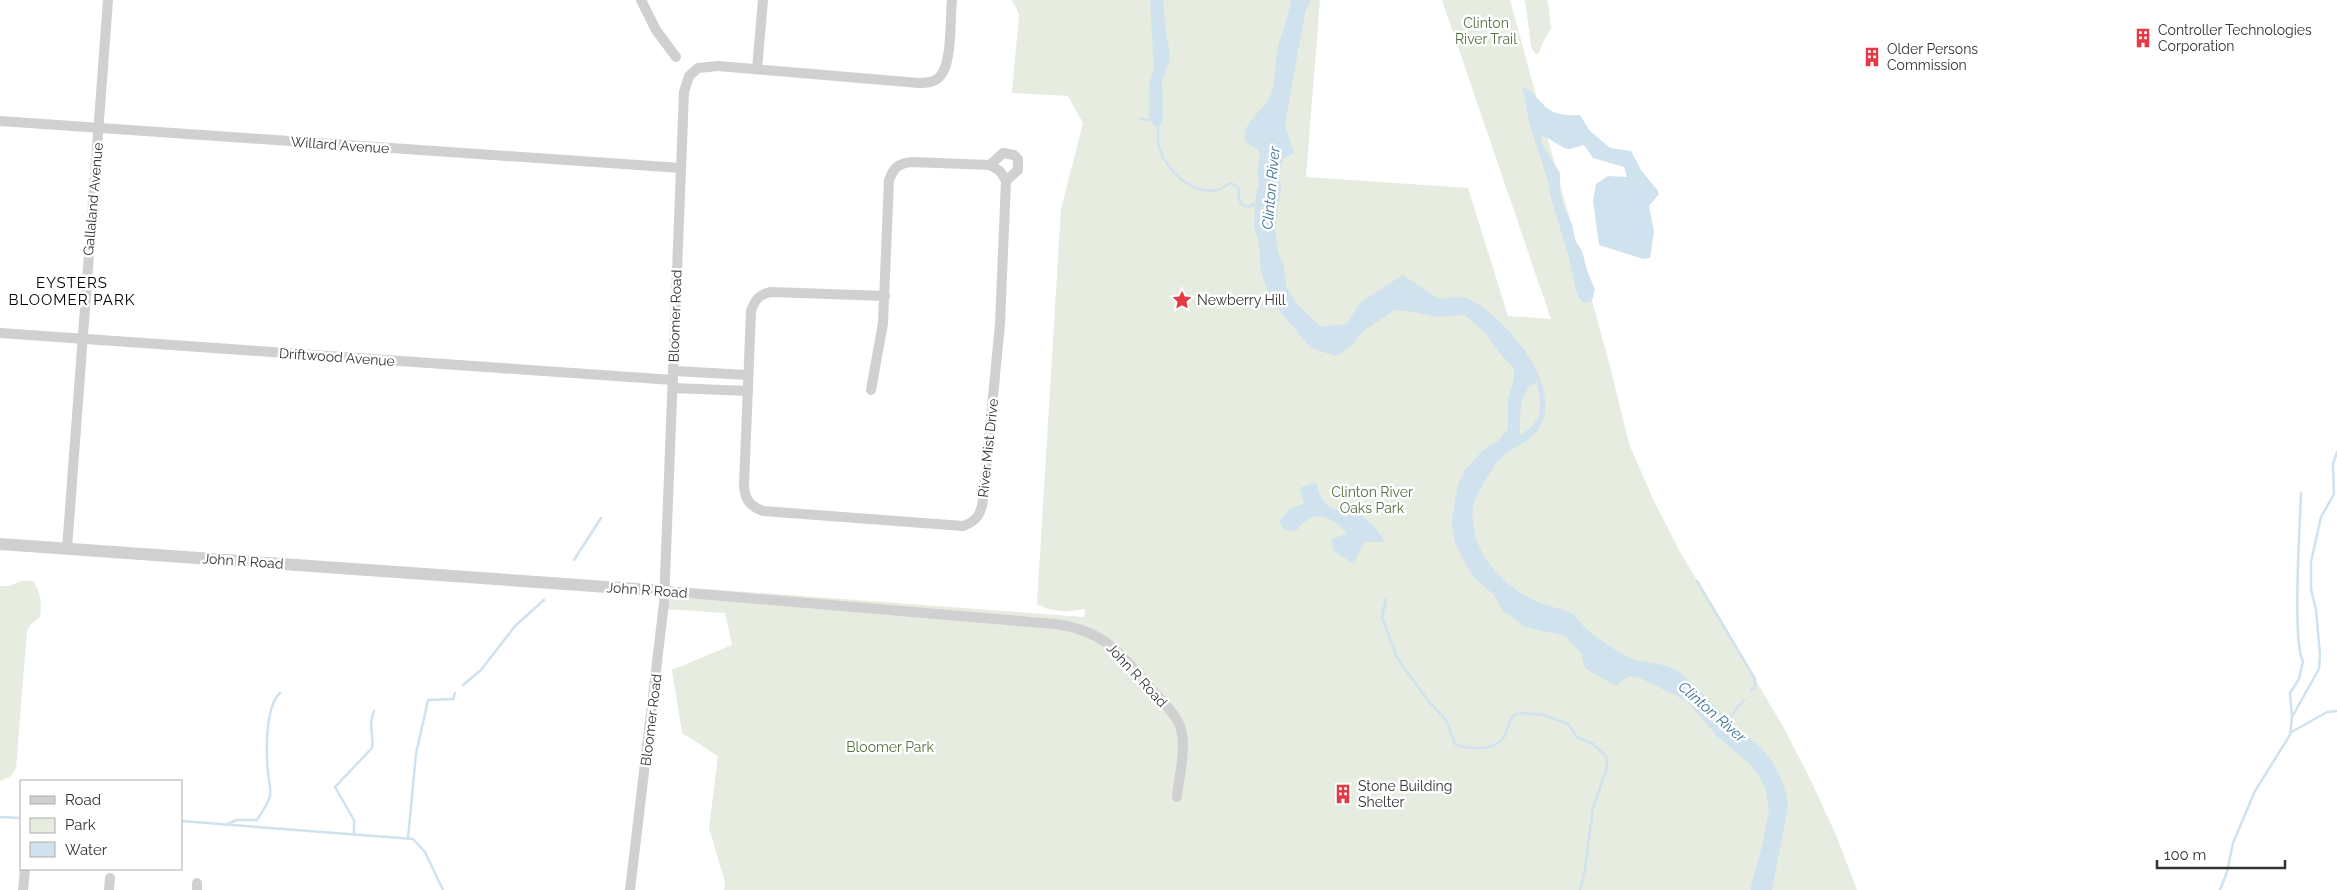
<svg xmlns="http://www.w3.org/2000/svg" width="2337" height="890" font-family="Raleway,sans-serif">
	<rect width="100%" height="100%" fill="#fff"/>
	<g fill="#e6ecdf">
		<path d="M1012 0H1320L1306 177 1468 188 1508 316 1551 319 1442 0H1510L1611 370 1629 444 1653 499 1679 550 1784 728 1811 781 1836 835 1857 890H724L725 882 709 828 718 756 682 733 672 670 732 645 725 613 664 609 666 586 1084 617 1085 609C1067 612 1053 613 1037 604L1061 209 1083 123 1068 96 1012 93 1019 14Z"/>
		<polygon points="1525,0 1547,0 1548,3 1551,28 1542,44 1539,53 1536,54 1531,47"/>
		<path d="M21 581H33C41 594 42 602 40 617L30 625 27 631 16 768 11 776 0 781V586H9Z"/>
	</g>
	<g fill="#cfe2ee" fill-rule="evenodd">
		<polygon points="1150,0 1163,0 1166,33 1170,53 1169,62 1162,81 1163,121 1158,128 1153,125 1149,118 1149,85 1154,68"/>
		<path d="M1291 0H1311L1306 10 1301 35 1285 124 1294 153 1283 159 1279 175 1281 186 1275 229 1278 252 1284 266 1286 286 1297 304 1321 327 1346 324 1361 302 1403 275 1439 299C1449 298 1459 294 1469 299 1504 317 1557 377 1543 420 1536 439 1520 443 1505 454 1497 461 1492 469 1487 478 1472 501 1469 510 1476 538 1485 567 1513 592 1540 603 1549 607 1561 608 1569 612 1576 615 1580 623 1585 628 1592 635 1624 656 1632 659 1648 664 1664 662 1679 672 1695 684 1708 701 1723 714L1730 717C1735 731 1750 736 1760 747 1776 762 1786 786 1788 807L1772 890H1750L1764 838 1769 810 1765 788 1758 774 1749 763 1718 737 1687 701 1638 677 1629 676 1617 685 1612 684 1585 668 1581 653 1565 636 1525 627 1503 611 1494 595 1471 574 1454 541 1452 520 1458 484 1465 470 1483 450 1498 441 1508 429V399L1514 379V368L1497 350 1485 332 1464 315 1436 317 1414 312 1395 310 1362 332 1354 344 1336 356 1311 348 1271 301 1261 271 1259 244 1254 226 1256 193 1259 185 1257 173 1260 154 1258 150 1246 142C1238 126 1264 110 1270 97 1275 86 1275 71 1276 59 1278 40 1288 20 1291 0ZM1537 382C1542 408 1544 421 1520 435 1520 418 1518 390 1537 382Z"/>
		<path d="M1522 86C1548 101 1540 117 1580 115L1590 131 1610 148 1631 151 1641 170 1658 191 1659 194 1649 206 1654 232 1650 258 1643 259 1599 245 1593 201 1596 184 1608 176 1627 177 1624 167 1593 158 1584 145 1570 149 1564 148 1541 134 1542 144 1560 173V191L1563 205 1572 224 1575 240 1582 251 1587 270 1595 290 1592 301 1583 303 1577 294 1568 254 1550 195 1548 181 1529 122Z"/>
		<path d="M1312 483 1317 484C1318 495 1325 508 1338 509 1341 509 1344 507 1346 508 1360 510 1379 530 1385 542H1364L1354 564 1334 551 1331 539 1347 534C1331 515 1313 508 1297 530L1286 531 1279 522C1286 512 1292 506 1304 504L1300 488Z"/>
	</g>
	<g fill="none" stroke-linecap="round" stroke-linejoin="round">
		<g stroke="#cfe2ee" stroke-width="2.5">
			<polyline points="1140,119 1149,120"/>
			<path d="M1158 128C1158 134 1157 141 1159 147 1167 171 1191 195 1218 190 1223 189 1226 184 1231 183L1239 188V199L1242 205 1248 207 1255 204"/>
			<polyline points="574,560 601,518"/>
			<polyline points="1697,581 1755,679 1755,688 1751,690"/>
			<path d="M1386 599 1382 617 1397 658 1429 702 1446 720 1455 744C1468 750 1495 751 1504 737 1508 730 1508 722 1514 715L1522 713 1544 715 1568 724 1577 737 1593 744 1606 756 1607 767 1593 808 1585 869 1580 890"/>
			<polyline points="463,685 481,670 515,626 544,600"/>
			<polyline points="1730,717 1744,700"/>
			<polyline points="2292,717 2319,669 2320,654 2316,610 2311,589 2311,562 2321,517 2334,494 2333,464 2337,452"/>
			<polyline points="2290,733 2327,712 2337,711"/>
			<polyline points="0,817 21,818"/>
			<polyline points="181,821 413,839 425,852 443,890"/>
			<path d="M227 824 237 820H257C261 813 268 804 270 796 271 788 269 780 268 773 266 752 265 707 280 693"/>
			<path d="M354 833V820L335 787 372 748C375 737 367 728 374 711"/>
			<polyline points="408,838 416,754 428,700 453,699 455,693"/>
			<path d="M2220 890 2227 872 2233 843 2255 791 2290 735 2292 717 2290 693 2299 679 2303 661C2292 645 2300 520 2301 493"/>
		</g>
		<g stroke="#d0d0d0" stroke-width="10">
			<polyline points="641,0 656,30 676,57"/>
			<polyline points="757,69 763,0"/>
			<polyline points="0,121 681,168"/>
			<polyline points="990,165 1003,153 1014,155 1018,159 1018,170 1006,181"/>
			<polyline points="0,333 673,380"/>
			<polyline points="674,371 748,375"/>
			<polyline points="673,388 748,391"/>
			<path d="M871 390 883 323 889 180C894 167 899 163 912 162L990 165 1000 171 1006 181 1000 324 983 500C981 514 977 521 963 526L763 511C750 506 745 500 744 486L751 311C755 300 759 294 771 292L885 296"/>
			<polyline points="67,549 108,0"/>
			<path d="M664 591 1055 624C1107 631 1120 654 1153 691 1162 701 1174 712 1179 724 1188 744 1179 775 1177 797"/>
			<polyline points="23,890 25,869"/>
			<polyline points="109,890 110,878"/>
			<polyline points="197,890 197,883"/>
			<path d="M630 890 664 603 684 92 689 76 698 68 718 66 919 83C929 83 938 82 943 72 952 55 950 19 952 0"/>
		</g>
		<polyline stroke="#d0d0d0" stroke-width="12" points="0,544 664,591"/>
	</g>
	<defs>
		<symbol id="building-bare" viewBox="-9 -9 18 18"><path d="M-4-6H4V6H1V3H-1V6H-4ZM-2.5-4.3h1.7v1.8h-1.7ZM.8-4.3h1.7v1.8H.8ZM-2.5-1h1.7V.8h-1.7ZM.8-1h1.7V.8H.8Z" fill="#e63946" stroke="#fff" stroke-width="2.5" paint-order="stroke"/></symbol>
		<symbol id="sight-bare" viewBox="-9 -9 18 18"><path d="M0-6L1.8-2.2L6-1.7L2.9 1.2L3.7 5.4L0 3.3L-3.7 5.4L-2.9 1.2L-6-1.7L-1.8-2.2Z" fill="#e63946" stroke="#fff" stroke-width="2.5" paint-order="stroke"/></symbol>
	</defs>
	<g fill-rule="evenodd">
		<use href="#building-bare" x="2129" y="24" width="28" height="28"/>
		<use href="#building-bare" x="1858" y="43" width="28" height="28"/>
		<use href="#sight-bare" x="1168" y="286" width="28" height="28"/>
		<use href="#building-bare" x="1329" y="780" width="28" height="28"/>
	</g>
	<g text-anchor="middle" stroke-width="5" stroke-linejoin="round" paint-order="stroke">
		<g font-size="14" fill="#56703f" stroke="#fff">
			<text x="1486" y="28">Clinton<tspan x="1486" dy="16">River Trail</tspan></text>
			<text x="1372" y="497">Clinton River<tspan x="1372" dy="16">Oaks Park</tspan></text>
			<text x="890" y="752">Bloomer Park</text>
		</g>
		<g font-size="14" fill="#333" stroke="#fff" text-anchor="start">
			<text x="2158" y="35">Controller Technologies<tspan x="2158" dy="16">Corporation</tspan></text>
			<text x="1887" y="54">Older Persons<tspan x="1887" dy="16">Commission</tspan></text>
			<text x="1197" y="305">Newberry Hill</text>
			<text x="1358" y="791">Stone Building<tspan x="1358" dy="16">Shelter</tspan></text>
		</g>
		<g font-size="14" fill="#333" stroke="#fff">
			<text transform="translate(340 145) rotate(4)" y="5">Willard Avenue</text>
			<text transform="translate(93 199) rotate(-85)" y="5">Gallaland Avenue</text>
			<text transform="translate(675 316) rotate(-88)" y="5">Bloomer Road</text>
			<text transform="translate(337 357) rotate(4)" y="5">Driftwood Avenue</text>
			<text transform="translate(988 448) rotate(-84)" y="5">River Mist Drive</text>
			<text transform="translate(243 561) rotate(4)" y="5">John R Road</text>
			<text transform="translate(647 590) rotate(4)" y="5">John R Road</text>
			<text transform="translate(1137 675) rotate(47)" y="5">John R Road</text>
			<text transform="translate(651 720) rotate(-83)" y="5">Bloomer Road</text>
		</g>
		<g font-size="15" font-style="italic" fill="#3f7597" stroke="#fff">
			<text transform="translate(1271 188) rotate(-85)" y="5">Clinton River</text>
			<text transform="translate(1712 712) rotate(41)" y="5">Clinton River</text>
		</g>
		<g font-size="15" letter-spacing="1" fill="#000" stroke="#fff">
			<text x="72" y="288">EYSTERS<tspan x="72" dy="17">BLOOMER PARK</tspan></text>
		</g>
	</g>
	<rect x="20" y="780" width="162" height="90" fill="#ffffff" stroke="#adadad"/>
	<rect x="30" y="796" width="25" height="8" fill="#d0d0d0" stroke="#adadad"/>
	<text x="65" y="805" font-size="15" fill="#333333">Road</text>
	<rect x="30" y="818" width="25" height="15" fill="#e6ecdf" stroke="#adadad"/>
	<text x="65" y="830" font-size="15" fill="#333333">Park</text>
	<rect x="30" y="842" width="25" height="15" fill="#cfe2ee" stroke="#adadad"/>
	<text x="65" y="855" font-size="15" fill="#333333">Water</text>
	<path d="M2157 860v8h128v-8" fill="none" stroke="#333333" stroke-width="2.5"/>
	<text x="2164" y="860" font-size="15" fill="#333333" stroke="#ffffff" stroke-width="4" paint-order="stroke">100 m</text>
</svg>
